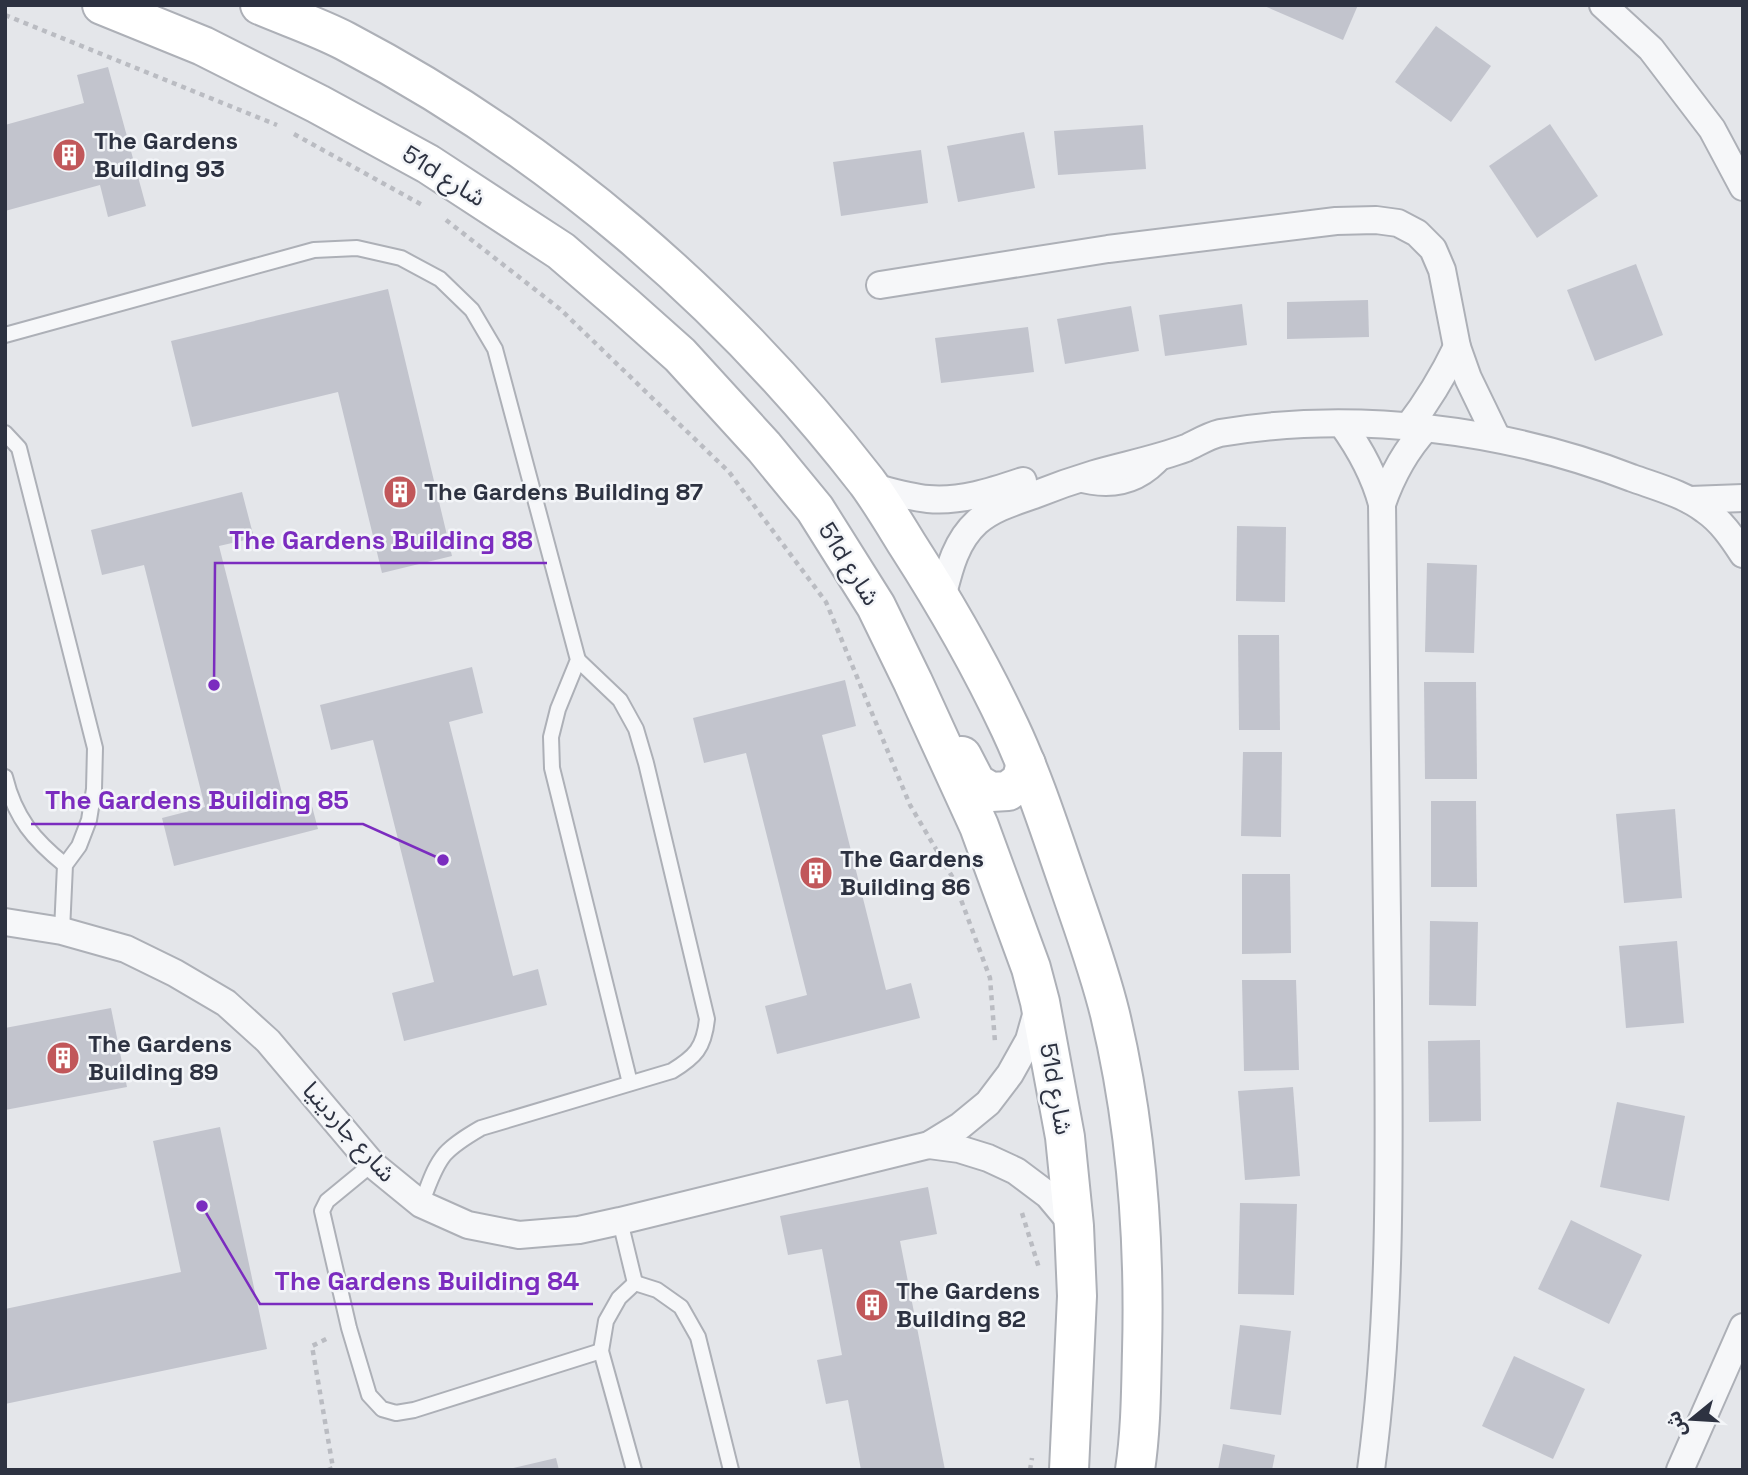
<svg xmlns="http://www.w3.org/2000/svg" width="1748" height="1475" font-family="'Space Grotesk','Noto Sans Arabic',sans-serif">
	<rect width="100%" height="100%" fill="#e4e6ea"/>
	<g fill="#c2c4cd">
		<polygon points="1262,5 1358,5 1343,40"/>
		<polygon points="1436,26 1491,66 1451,122 1395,82"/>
		<polygon points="108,67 146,206 108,217 100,185 5,211 5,125 84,103 77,75"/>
		<polygon points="1550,124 1598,196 1537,238 1489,166"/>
		<polygon points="1143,125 1146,169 1058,175 1054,131"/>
		<polygon points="1024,132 1035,188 958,202 947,146"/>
		<polygon points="921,150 928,203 841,216 833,162"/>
		<polygon points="1636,264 1663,335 1595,361 1567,290"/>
		<polygon points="388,289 452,556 382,573 338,392 192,427 171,341"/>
		<polygon points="1368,300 1369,337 1287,339 1287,302"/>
		<polygon points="1242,304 1247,345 1165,356 1159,315"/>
		<polygon points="1131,306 1139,351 1065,364 1057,319"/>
		<polygon points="1028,327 1034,372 941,383 935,338"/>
		<polygon points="242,492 254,538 219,546 284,801 309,795 318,829 174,866 162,818 205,807 144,565 102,575 91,530"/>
		<polygon points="1237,526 1286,527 1285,602 1236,601"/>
		<polygon points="1427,563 1477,565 1474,653 1425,652"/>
		<polygon points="1238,635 1279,635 1280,730 1239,730"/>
		<polygon points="472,667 483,713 449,722 513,976 538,969 547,1005 404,1041 392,993 434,982 373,740 331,750 320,705"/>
		<polygon points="845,680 856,726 822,735 886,990 911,983 920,1018 777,1054 765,1006 807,995 746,753 704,763 693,718"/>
		<polygon points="1424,682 1476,682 1477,779 1425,779"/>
		<polygon points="1243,752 1282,752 1281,837 1241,836"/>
		<polygon points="1431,801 1476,801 1477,887 1431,887"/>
		<polygon points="1675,809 1682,898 1624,903 1616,814"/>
		<polygon points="1242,874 1290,874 1291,953 1242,954"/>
		<polygon points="1430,921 1478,922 1476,1006 1429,1005"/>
		<polygon points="1677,941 1684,1023 1626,1028 1619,946"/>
		<polygon points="1242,980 1296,980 1299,1070 1244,1071"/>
		<polygon points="111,1008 127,1087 5,1110 5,1028"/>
		<polygon points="1480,1040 1481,1121 1429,1122 1428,1041"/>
		<polygon points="1293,1087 1300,1176 1245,1180 1238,1091"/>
		<polygon points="1617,1102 1685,1116 1669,1201 1600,1187"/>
		<polygon points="220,1127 267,1349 5,1404 5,1309 181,1272 153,1141"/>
		<polygon points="928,1187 937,1234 900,1241 945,1470 861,1470 848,1400 826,1404 817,1360 842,1355 822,1249 788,1255 780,1216"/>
		<polygon points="1240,1203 1297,1204 1294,1295 1238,1294"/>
		<polygon points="1571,1220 1642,1255 1609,1324 1538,1289"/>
		<polygon points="1240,1325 1291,1331 1281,1415 1230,1409"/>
		<polygon points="1514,1356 1585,1389 1553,1459 1482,1426"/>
		<polygon points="1223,1444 1275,1455 1272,1470 1218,1470"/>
		<polygon points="556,1458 559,1470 510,1470 509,1469"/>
	</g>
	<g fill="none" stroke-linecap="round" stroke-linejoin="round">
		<defs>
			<g id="lane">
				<polyline points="5,335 314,250 357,248 401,258 440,279 472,310 495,349 578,660 558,709 551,737 552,768 630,1083"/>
				<polyline points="5,433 19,448 95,748 94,789 89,820 79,846 65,865 62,931"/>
				<path d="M1075 483C1111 494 1141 488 1166 458"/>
				<path d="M5 777C15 818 34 840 65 865"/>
				<polyline points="372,1164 327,1201 322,1211 349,1328 369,1395 382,1409 396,1413 414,1410 601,1351"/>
				<path d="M421 1204C428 1188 433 1168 445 1154 455 1143 469 1135 481 1128L672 1071C695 1057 704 1048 707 1019L646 763 636 729 620 700 578 660"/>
				<polyline points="620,1221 635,1283"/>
				<polyline points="634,1470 601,1351 606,1321 619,1298 635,1283 657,1290 681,1307 698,1337 731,1470"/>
			</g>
			<g id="street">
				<polyline points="1603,5 1651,49 1712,129 1743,187"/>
				<polyline points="880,285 1108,249 1336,221 1376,220 1398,223 1417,233 1433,249 1442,270 1457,347 1468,378 1497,438"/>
				<path d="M1342 424C1360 449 1374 474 1382 504 1384 670 1386 835 1388 1001 1389 1158 1392 1313 1371 1470"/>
				<path d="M1408 427C1428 401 1443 376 1457 347"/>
				<path d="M870 486C889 491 908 497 928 499 961 502 993 491 1023 481"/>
				<polyline points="1690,500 1743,498"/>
				<path d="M1382 504C1392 475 1405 451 1426 428"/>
				<path d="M942 598C949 570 955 542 977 522 993 508 1014 502 1034 495 1054 487 1074 480 1094 474 1125 465 1157 459 1186 448 1197 443 1208 436 1220 433 1355 410 1506 429 1632 478 1657 487 1684 494 1705 510 1721 521 1732 537 1743 554"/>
				<polyline points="5,922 62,931 126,949 175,973 226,1003 268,1041 372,1164 421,1204 468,1225 519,1235 579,1230 620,1221 929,1145 960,1126 988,1103 1010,1074 1029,1040 1038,1008"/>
				<polyline points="929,1145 959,1149 988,1158 1016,1171 1048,1195 1074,1226"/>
				<polyline points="1680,1470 1743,1327"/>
			</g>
			<g id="secondary">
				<polyline points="102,5 203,46 318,104 428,164 561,251 625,306 680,355 764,447 815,509 876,606 913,682 979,826 1031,968 1040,1002 1065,1137 1074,1226 1077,1296 1069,1470"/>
				<path d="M260 5C288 17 318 27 345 41 549 148 726 300 867 482 881 501 894 523 907 544 945 603 980 664 1010 728 1033 777 1050 830 1068 882 1083 926 1099 969 1110 1014 1136 1123 1145 1238 1142 1351 1141 1390 1141 1430 1135 1470"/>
				<polyline points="962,756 976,783 991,792 1008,791 1021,781 1026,764"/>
			</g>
		</defs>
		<use href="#lane" stroke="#adb0b7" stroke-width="18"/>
		<use href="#street" stroke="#adb0b7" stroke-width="30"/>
		<use href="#secondary" stroke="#adb0b7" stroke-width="42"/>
		<g stroke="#babcc2" stroke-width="4.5" stroke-dasharray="5 5" stroke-linecap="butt">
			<polyline points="5,15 277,125"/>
			<polyline points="294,134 424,206"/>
			<polyline points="446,220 560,309 729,472 826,602 910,805 953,878 990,978 995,1042"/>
			<polyline points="1022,1213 1039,1268"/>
			<polyline points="328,1470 333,1468 312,1346 330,1337"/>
			<polyline points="1030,1470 1032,1458"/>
		</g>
		<use href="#lane" stroke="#f6f7f9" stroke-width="14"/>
		<use href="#street" stroke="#f6f7f9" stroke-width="26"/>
		<use href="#secondary" stroke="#fff" stroke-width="38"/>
	</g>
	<defs>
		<symbol id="building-disc" viewBox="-11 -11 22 22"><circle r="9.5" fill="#c1575a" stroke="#f3f5f8"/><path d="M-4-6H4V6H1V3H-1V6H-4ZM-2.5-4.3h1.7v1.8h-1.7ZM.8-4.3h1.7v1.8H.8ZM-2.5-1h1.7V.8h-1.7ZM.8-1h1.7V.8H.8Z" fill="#fff"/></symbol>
	</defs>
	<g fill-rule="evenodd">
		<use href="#building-disc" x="50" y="136" width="38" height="38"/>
		<use href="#building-disc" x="381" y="473" width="38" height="38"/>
		<use href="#building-disc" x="797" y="854" width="38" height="38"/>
		<use href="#building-disc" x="44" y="1039" width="38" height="38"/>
		<use href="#building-disc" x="853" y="1286" width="38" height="38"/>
	</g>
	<g text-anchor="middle" stroke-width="5" stroke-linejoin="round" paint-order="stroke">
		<g font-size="24" font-weight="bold" fill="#2d3241" stroke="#f3f5f8" text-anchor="start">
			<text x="94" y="149">The Gardens<tspan x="94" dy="28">Building 93</tspan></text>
			<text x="424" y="500">The Gardens Building 87</text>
			<text x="840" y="867">The Gardens<tspan x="840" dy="28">Building 86</tspan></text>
			<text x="88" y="1052">The Gardens<tspan x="88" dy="28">Building 89</tspan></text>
			<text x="896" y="1299">The Gardens<tspan x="896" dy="28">Building 82</tspan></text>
		</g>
		<g font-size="24" fill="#2d3241" stroke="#f3f5f8">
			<text transform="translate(444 176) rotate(32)" y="8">51d شارع</text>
			<text transform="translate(849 564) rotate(58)" y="8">51d شارع</text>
			<text transform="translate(1056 1089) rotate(80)" y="8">51d شارع</text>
			<text transform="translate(349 1132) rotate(48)" y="8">شارع جاردينيا</text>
		</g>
	</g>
	<path fill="none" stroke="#7b2cbf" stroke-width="2.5" d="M214 685L215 563H547M443 860L363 824H31M202 1206L260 1304H593"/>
	<g fill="#7b2cbf" stroke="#f3f5f8" stroke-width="2.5">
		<circle cx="214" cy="685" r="7"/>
		<circle cx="443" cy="860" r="7"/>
		<circle cx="202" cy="1206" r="7"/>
	</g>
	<g font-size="26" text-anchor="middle" font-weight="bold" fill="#7b2cbf" stroke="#f3f5f8" stroke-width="5" stroke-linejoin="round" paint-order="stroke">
		<text x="381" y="549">The Gardens Building 88</text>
		<text x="197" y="809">The Gardens Building 85</text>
		<text x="427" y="1290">The Gardens Building 84</text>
	</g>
	<rect width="1748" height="1475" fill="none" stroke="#2d3241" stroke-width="14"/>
	<g transform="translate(1692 1419) rotate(252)" stroke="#f3f5f8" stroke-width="5" paint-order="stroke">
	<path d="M0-5L12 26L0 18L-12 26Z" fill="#2d3241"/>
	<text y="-10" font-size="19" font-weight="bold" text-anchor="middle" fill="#2d3241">ش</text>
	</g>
</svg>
